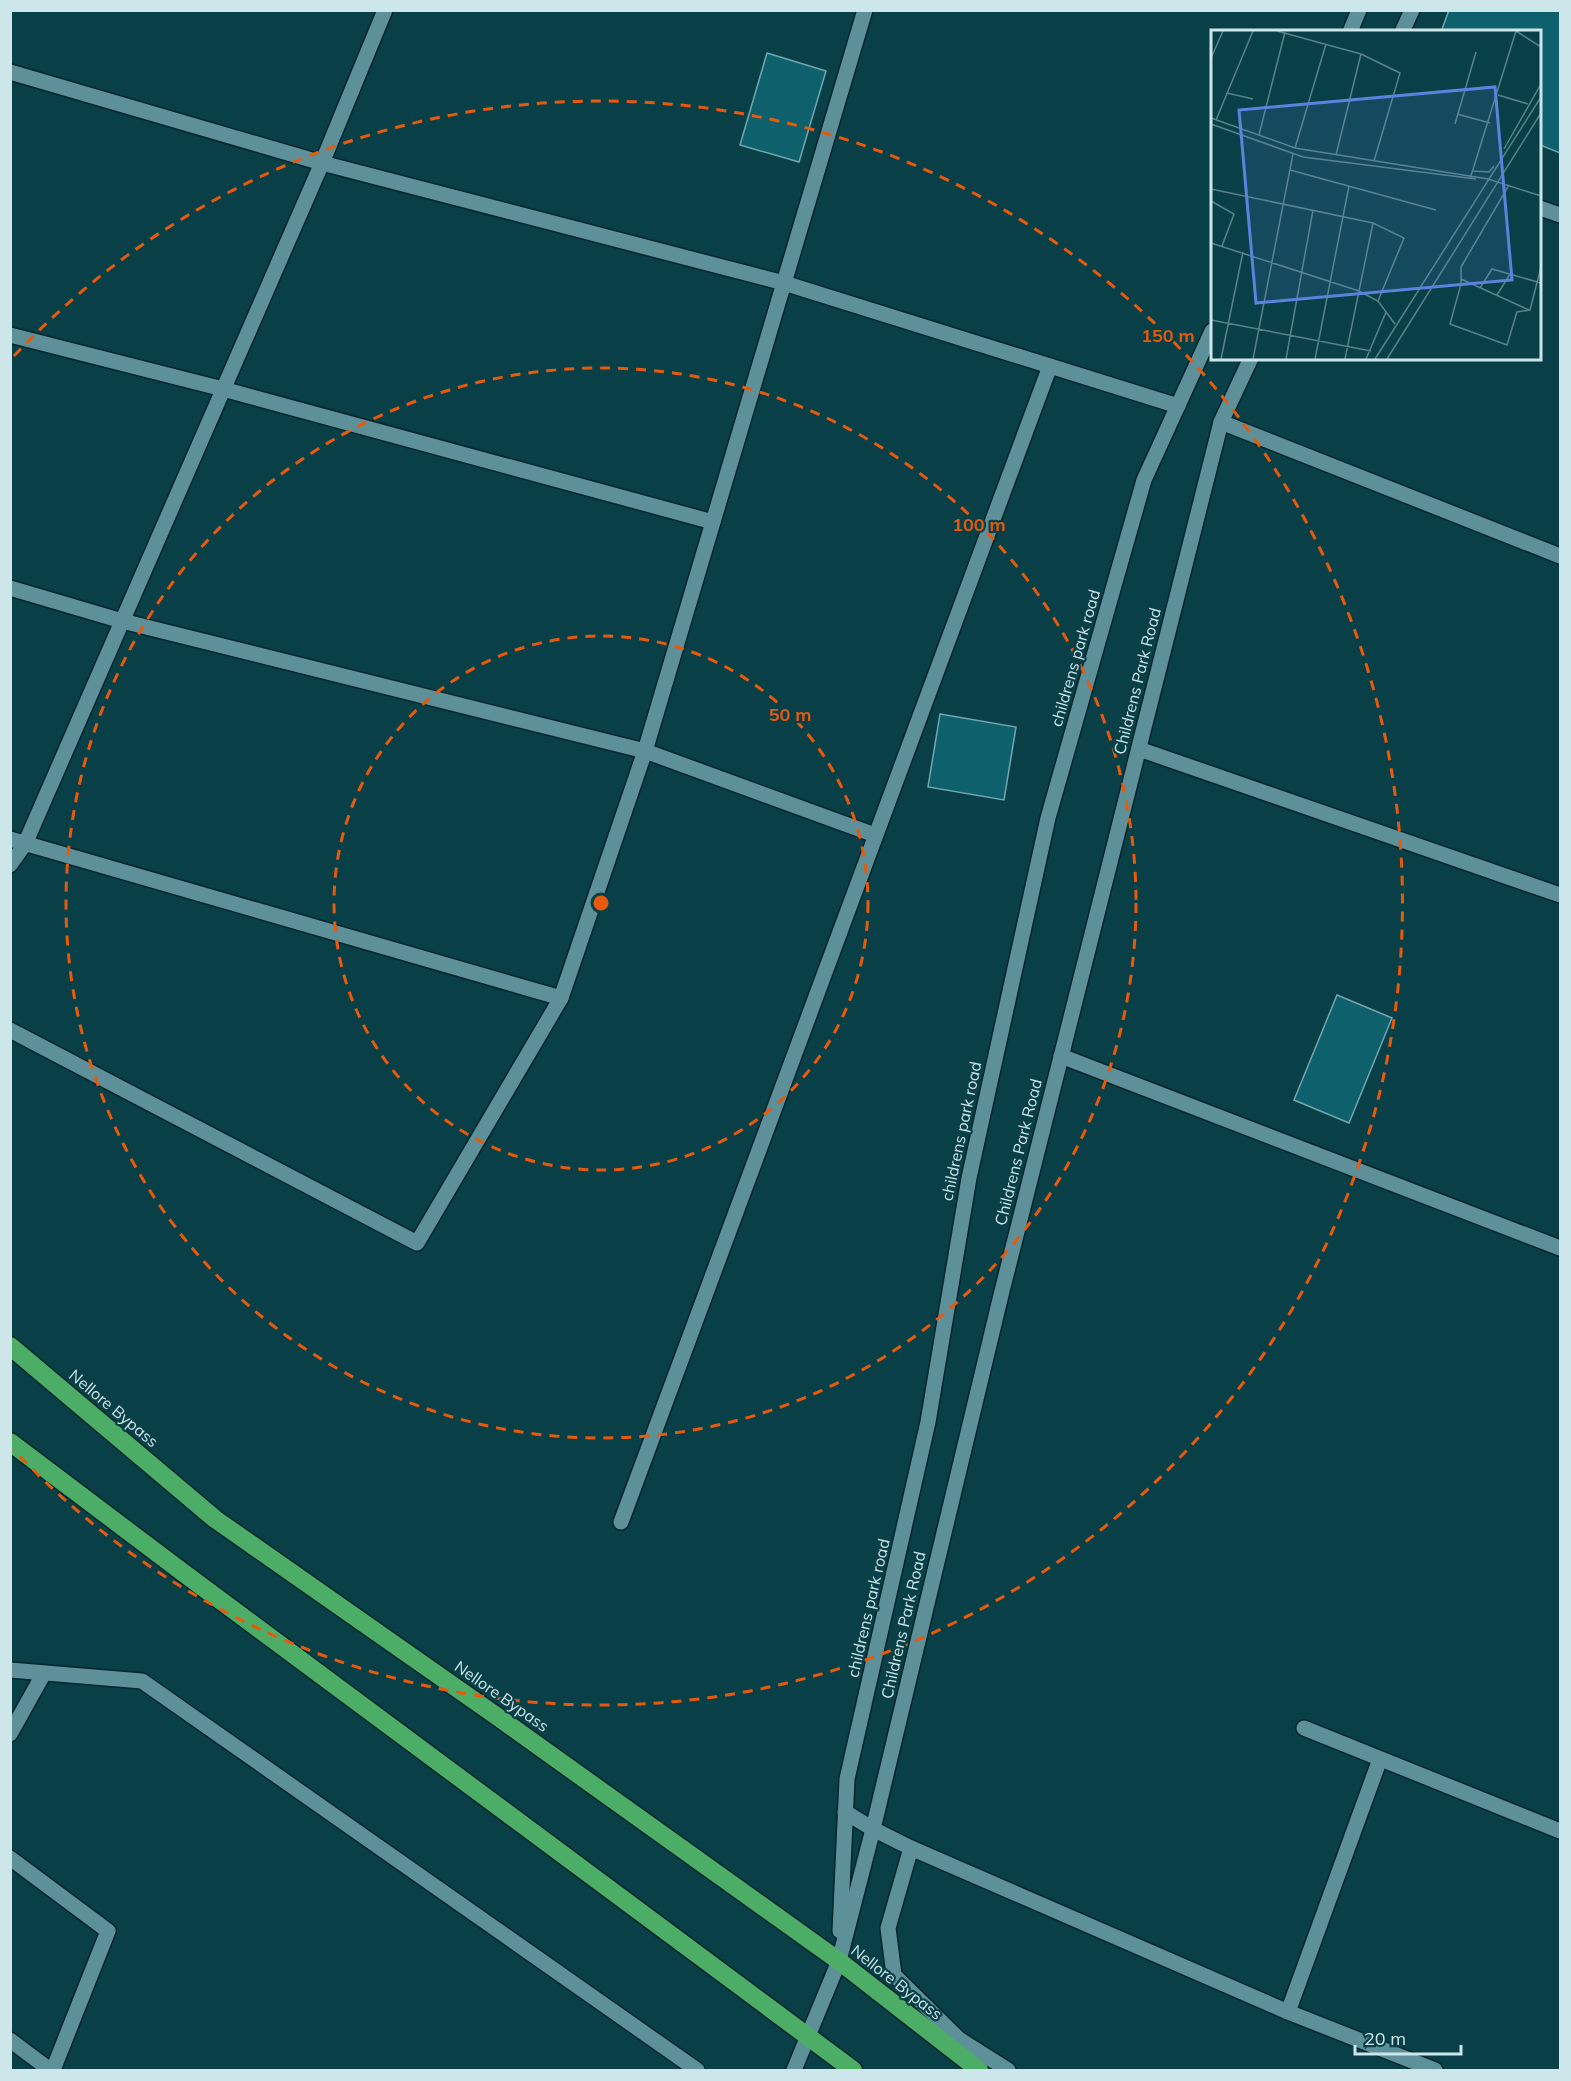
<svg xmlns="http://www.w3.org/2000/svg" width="1571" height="2081" font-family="Mulish,sans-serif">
	<rect width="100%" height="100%" fill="#094048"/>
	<g fill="#0d606c" stroke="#74a6af" stroke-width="1.5">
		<polygon points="1449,10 1560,10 1560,153 1540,145 1540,32 1441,32"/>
		<polygon points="767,53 826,71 799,162 740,145"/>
		<polygon points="940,714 1016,727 1004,800 928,787"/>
		<polygon points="1337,995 1392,1018 1349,1123 1294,1100"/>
	</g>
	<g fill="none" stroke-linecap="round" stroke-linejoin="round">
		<defs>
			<g id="street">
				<polyline points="10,72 322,163 784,283 1178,406"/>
				<polyline points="1540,208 1560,215"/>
				<polyline points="10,335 223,389 713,522"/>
				<polyline points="1221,422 1560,556"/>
				<polyline points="10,588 122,621 645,751 875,835"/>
				<polyline points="1139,749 1560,895"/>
				<polyline points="10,839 561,998"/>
				<polyline points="10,865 25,844 322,163 385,10"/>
				<polyline points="10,1030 417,1243 561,998 645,751 865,10"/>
				<polyline points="1061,1056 1560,1248"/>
				<polyline points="621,1522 1050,366"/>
				<polyline points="10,1670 142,1681 697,2070"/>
				<polyline points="1304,1728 1560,1831"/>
				<polyline points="10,1734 44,1673"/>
				<polyline points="845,1812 873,1829 911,1848 1288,2012 1435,2070"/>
				<polyline points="911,1848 888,1928 894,1975 959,2039 1008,2070"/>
				<polyline points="10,1858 108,1931 53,2070"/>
				<polyline points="1288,2012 1380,1759"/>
				<polyline points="10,2040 50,2070"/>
			</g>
			<g id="secondary">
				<polyline points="1350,32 1359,10"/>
				<polyline points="1402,32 1412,10"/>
				<polyline points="840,1931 847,1779 928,1422 969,1178 1048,818 1144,480 1212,331"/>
				<polyline points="794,2070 839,1961 873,1829 1001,1295 1221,422 1251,358"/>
			</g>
			<g id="highway">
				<polyline points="10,1346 215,1519 495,1715 839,1961 979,2070"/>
				<polyline points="10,1442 181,1571 853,2070"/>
			</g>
		</defs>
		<use href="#street" stroke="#00252b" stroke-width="18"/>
		<use href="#secondary" stroke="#00252b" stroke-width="18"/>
		<use href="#highway" stroke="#00252b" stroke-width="21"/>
		<use href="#street" stroke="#5e9099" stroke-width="15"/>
		<use href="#secondary" stroke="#5e9099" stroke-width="15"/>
		<use href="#highway" stroke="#4cad67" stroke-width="18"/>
	</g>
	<g fill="none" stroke="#e8590c" stroke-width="3" stroke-dasharray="10 8">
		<circle cx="601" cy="903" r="267"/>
		<circle cx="601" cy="903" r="535"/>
		<path d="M14 356A802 802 0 1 1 14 1450"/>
	</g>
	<g text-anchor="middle" stroke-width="4.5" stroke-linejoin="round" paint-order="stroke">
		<g font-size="16" fill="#cde6ea" stroke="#094048">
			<text transform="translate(1075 658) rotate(-74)" y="6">childrens park road</text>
			<text transform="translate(1137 681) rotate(-76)" y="6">Childrens Park Road</text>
			<text transform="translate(961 1131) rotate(-78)" y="6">childrens park road</text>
			<text transform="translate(1018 1152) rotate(-76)" y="6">Childrens Park Road</text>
			<text transform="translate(114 1408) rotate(40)" y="6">Nellore Bypass</text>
			<text transform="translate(868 1608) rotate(-77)" y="6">childrens park road</text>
			<text transform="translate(903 1625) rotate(-77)" y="6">Childrens Park Road</text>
			<text transform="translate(502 1696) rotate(35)" y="6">Nellore Bypass</text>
			<text transform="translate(897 1982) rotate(38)" y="6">Nellore Bypass</text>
		</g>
	</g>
	<g transform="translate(1211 30)">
		<rect width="330" height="330" fill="#094048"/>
		<path fill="none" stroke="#578289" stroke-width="1.5" d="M66 1 150 24 125 125M305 1 330 17M150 24 189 43 163 131M0 28 12 1M16 63 42 69M287 65 317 74M246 84 279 93M0 88 84 118 277 149 330 166M5 90 42 1M0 94 92 127 265 149M244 94 265 22M48 105 74 2M84 118 115 14M293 119 330 54M79 140 225 180M262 141 278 142 283 136M259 149 305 1M298 155 250 237V254L239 294 296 315 306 282 319 280 330 237M0 159 162 193 193 208 167 271M0 171 23 184 11 216M0 213 148 261 167 271 184 294M250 249 318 280M269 258 281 239 330 253M286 265 299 244M0 290 160 321M10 329 32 222M42 329 82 124M75 329 102 180M104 329 138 156M134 329 162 193M155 329 175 282M164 329 330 67M176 329 330 83"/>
		<path fill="#5b83de" fill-opacity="0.15" stroke="#5b83de" stroke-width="3" d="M284 57 301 250 45 273 28 80Z"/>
		<rect width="330" height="330" fill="none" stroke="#cde6ea" stroke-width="3"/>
	</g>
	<circle cx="601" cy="903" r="9" fill="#e8590c" stroke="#094048" stroke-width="3"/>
	<g font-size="18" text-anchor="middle" font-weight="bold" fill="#e8590c" stroke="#094048" stroke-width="4.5" stroke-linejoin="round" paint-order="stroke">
		<text x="1168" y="342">150 m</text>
		<text x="979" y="531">100 m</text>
		<text x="790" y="721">50 m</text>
	</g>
	<rect width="1571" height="2081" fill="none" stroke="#cde6ea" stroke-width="24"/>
	<path d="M1355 2045v9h106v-9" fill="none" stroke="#cde6ea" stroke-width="3"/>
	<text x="1364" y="2045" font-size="18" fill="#cde6ea" stroke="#094048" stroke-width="4.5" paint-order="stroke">20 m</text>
</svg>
